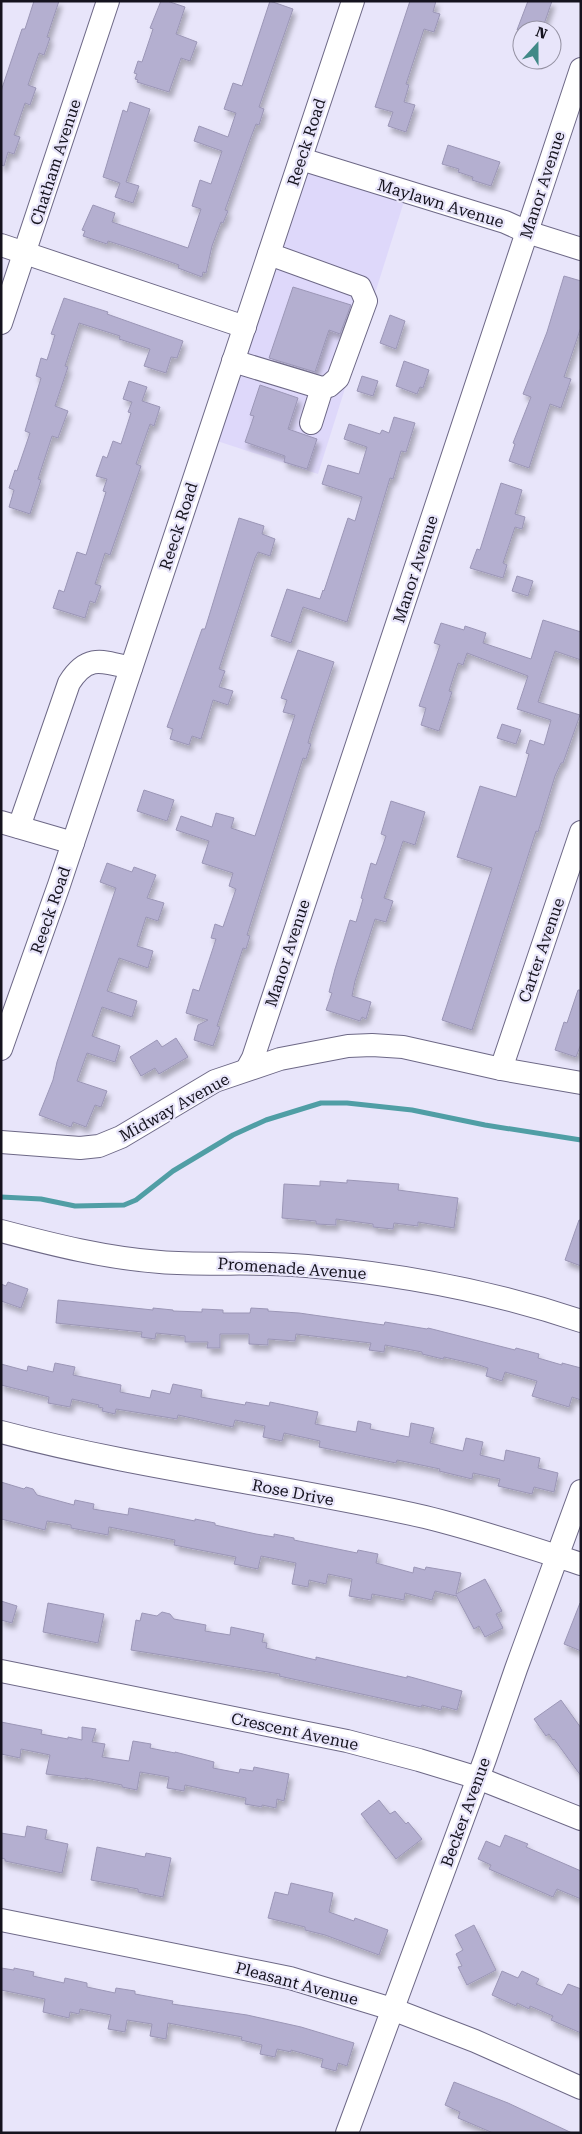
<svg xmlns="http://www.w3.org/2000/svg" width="582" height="2134" font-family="'Roboto Serif',serif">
	<defs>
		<filter id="shadow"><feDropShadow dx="3" dy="5.5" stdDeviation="2.5" flood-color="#0004"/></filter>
	</defs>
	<rect width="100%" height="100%" fill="#e8e5fa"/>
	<polygon fill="#ded8fa" points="301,159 407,192 318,474 208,438"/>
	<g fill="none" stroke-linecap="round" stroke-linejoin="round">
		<polyline stroke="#509ea5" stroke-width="5" points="1,1197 41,1199 75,1206 124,1205 136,1200 173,1171 233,1135 266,1120 321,1103 347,1103 412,1110 485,1125 581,1140"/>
	</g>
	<g fill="#b4afd0" stroke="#9b96b6" filter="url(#shadow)">
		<polygon points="34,1 59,1 47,37 50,38 44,55 39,53 28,85 36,88 30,105 25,103 14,135 20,137 14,154 8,152 4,166 1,165 1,91 22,29 25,29"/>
		<polygon points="161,1 167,1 185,7 176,34 197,42 190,61 181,58 169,92 137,82 138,80 135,79 137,74 134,73 138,61 142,62 153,29 150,28"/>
		<polygon points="270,1 293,9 259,107 264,109 259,125 256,124 251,137 225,210 228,211 223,223 221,222 212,246 206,273 203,272 202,277 178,268 179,265 136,250 108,241 107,244 83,236 85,231 82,230 93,205 115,213 112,222 188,248 201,209 192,206 200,180 211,184 222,151 194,141 199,126 228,137 236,113 224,109 233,83 242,86"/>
		<polygon points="410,1 436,1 433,12 440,14 434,32 424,29 406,84 409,85 404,102 415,105 406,132 388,126 393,112 375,107"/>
		<polygon points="528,1 552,1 542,30 517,30"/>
		<polygon points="130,102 150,109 126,182 139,186 133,203 115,197 120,183 103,177 123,110 127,112"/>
		<polygon points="448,145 500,162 491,186 472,180 473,177 458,172 459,169 442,164"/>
		<polygon points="564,276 581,281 581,327 564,377 571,379 561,408 550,404 529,468 509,461 515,444 513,443 531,397 523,394 547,332"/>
		<polygon points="293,287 351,305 340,334 329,330 315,372 269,358"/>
		<polygon points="64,298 108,312 107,314 183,341 177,358 171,357 166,373 144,366 150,349 119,339 120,336 79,323 65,366 68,367 55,406 68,411 58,438 52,436 38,479 41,480 30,514 9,507 14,490 9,488 15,470 17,471 30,433 25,431 41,378 36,376 41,358 47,360 55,335 51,334"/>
		<polygon points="390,315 405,321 396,349 380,343"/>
		<polygon points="404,361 429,370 423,388 420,387 417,394 396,386"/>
		<polygon points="362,376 378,381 373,396 357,391"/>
		<polygon points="129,381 147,387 142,401 160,407 154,426 150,424 136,464 141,466 110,555 105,553 95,584 101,586 95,603 90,601 85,618 53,608 59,590 64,592 77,552 86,555 106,492 103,491 107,479 96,476 103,456 107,458 113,441 121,444 131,413 128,412 132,402 123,399"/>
		<polygon points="260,385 298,398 288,429 317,439 307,469 284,462 285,456 245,442 254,416 250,415"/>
		<polygon points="394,417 415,423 406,452 401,451 393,479 390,478 347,622 303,607 291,643 271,636 287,589 320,599 323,590 324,591 348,518 355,521 362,497 322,484 328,465 359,474 367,447 344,439 349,424 380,434 382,430 389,433"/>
		<polygon points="501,483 522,490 515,514 525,517 522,529 515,527 503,563 507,565 503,578 470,568 477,549 480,550"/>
		<polygon points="239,518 264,526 262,534 275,539 270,556 258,552 255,558 219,669 225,671 219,687 233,691 228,705 213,700 201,739 192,736 189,745 170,739 173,729 167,727 202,629 205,629"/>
		<polygon points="517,576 533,581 528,596 512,591"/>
		<polygon points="543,620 581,632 581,660 555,651 538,702 580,715 563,763 561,763 555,776 538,832 536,831 472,1030 442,1020 492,868 457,857 480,786 516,797 529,754 526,753 530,740 544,745 551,720 517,709 528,676 467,653 463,665 458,663 449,691 452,692 439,731 421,725 426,708 419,706 440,645 434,643 441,623 464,630 465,626 486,633 483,643 531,659"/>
		<polygon points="298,650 334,662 311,732 308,743 311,744 306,759 303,758 289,802 247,935 250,936 246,949 243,948 217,1026 220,1027 213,1046 194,1040 198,1025 208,1020 186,1013 193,989 199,991 216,939 211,938 215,924 223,927 236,889 229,886 233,873 202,863 209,841 176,830 181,816 212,827 216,813 234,818 231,828 255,836 295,715 283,712 287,700 281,698"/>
		<polygon points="502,724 521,730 516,744 497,738"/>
		<polygon points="144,790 174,800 167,821 137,811"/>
		<polygon points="391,801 425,812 415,845 403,841 384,898 393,901 386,922 375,919 355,981 352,996 371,1002 366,1019 362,1017 360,1021 326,1010 332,993 329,992 335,969 350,920 356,922 363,899 361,898 371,863 376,865 386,836 381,834"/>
		<polygon points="107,863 132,872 134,867 156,875 147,898 164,903 158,921 146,917 137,946 153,951 148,968 119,958 107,991 137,1001 132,1017 102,1007 92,1036 120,1046 115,1062 87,1053 77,1081 107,1091 101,1107 95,1105 86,1127 73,1122 71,1127 39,1115 53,1080 57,1062 116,888 100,882"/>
		<polygon points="578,990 581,990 581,1044 576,1057 555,1050 564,1022 567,1023"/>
		<polygon points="176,1038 188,1057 159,1074 155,1068 141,1076 130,1057 157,1040 162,1047"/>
		<polygon points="347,1180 399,1184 398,1190 458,1198 454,1228 418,1222 418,1226 394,1223 393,1229 373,1227 373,1224 336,1219 336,1225 316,1224 316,1221 282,1218 284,1184 320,1186 320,1181 347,1183"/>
		<polygon points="579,1220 581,1220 581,1266 565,1260"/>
		<polygon points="8,1282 28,1289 21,1308 1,1301 1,1284 6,1286"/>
		<polygon points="58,1300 153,1310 153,1308 173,1310 173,1311 202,1312 202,1309 223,1310 223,1313 250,1313 251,1308 268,1309 268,1311 299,1313 384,1325 385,1322 427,1329 428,1328 515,1350 516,1348 539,1354 538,1358 562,1365 562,1363 581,1368 581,1400 572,1397 569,1407 532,1396 537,1381 505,1372 502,1381 486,1376 488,1368 479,1365 444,1357 443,1359 422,1354 422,1352 385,1345 384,1352 369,1350 371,1343 296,1334 295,1341 268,1339 268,1345 249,1344 249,1334 220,1334 220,1348 207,1348 208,1342 185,1342 185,1336 156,1333 155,1339 141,1337 142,1332 56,1323"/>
		<polygon points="55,1363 75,1367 73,1375 121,1385 120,1392 150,1398 152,1390 170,1394 173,1384 202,1390 201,1397 245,1405 246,1402 269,1406 270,1402 318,1412 315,1424 356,1432 358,1421 371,1424 370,1429 409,1437 411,1423 434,1428 430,1443 463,1451 466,1438 483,1442 480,1455 504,1461 506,1450 540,1458 538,1468 558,1473 554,1492 534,1487 532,1494 498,1486 500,1479 473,1473 472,1479 439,1471 440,1469 397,1460 396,1463 319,1447 320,1441 284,1433 282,1441 263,1437 265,1426 235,1420 233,1427 178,1415 177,1419 116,1409 115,1414 102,1411 103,1408 98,1407 99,1405 72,1399 70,1407 48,1403 49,1397 1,1385 1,1364 27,1371 28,1366 53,1372"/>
		<polygon points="1,1482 24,1489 26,1487 33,1489 37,1495 74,1505 75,1500 94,1504 93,1509 128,1515 129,1508 195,1521 195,1519 215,1523 215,1525 256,1534 274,1537 274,1534 294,1538 294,1540 357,1553 358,1550 378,1554 376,1563 413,1573 414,1567 425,1570 426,1567 461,1573 456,1594 485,1579 502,1611 496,1614 503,1628 485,1637 479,1626 474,1629 456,1595 456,1596 435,1591 432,1600 405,1593 404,1600 372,1594 371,1600 349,1596 352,1579 328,1574 326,1584 309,1580 308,1587 292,1584 296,1563 261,1556 258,1569 234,1564 236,1557 174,1545 175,1540 109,1527 108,1535 71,1528 71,1525 47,1521 45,1530 1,1519"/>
		<polygon points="1,1601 17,1606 12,1623 1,1620"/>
		<polygon points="48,1603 104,1614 98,1643 43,1632"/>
		<polygon points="580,1603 581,1603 581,1651 564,1644"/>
		<polygon points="162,1612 170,1614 174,1619 206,1625 205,1631 230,1635 231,1627 264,1634 262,1642 267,1643 266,1648 316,1660 316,1657 407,1678 407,1676 462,1691 457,1710 442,1706 441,1710 422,1705 421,1707 279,1676 280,1674 131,1650 136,1620 140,1621 142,1613 157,1616"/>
		<polygon points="561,1700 581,1728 581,1776 554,1739 553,1740 549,1734 546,1736 534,1719"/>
		<polygon points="1,1722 42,1730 41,1734 68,1739 68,1737 82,1740 82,1727 96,1729 92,1742 105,1744 102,1757 129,1761 133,1741 151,1744 150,1748 175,1753 175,1752 214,1762 213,1768 239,1773 240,1769 253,1771 254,1767 289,1774 284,1801 277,1799 276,1808 262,1805 262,1807 245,1804 246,1798 185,1785 184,1791 167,1788 169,1777 140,1772 137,1790 122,1787 122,1785 85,1778 85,1779 46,1774 50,1755 21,1749 20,1758 1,1754"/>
		<polygon points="379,1800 390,1814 395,1811 406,1824 408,1822 422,1839 396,1859 361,1814"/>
		<polygon points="27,1826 47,1830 45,1839 68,1844 62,1873 5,1861 5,1859 1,1858 1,1833 25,1837"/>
		<polygon points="505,1835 528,1844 526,1847 581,1871 581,1899 557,1889 553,1897 489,1869 491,1865 478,1859 486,1841 500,1847"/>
		<polygon points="97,1847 145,1857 146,1853 171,1858 163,1897 138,1892 138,1889 91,1880"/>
		<polygon points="291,1883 333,1893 329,1912 354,1921 355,1918 388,1930 379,1955 325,1935 305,1930 305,1927 268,1918 275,1892 288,1895"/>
		<polygon points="474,1925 496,1970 467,1985 458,1967 462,1966 456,1954 463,1950 455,1935"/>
		<polygon points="1,1968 14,1970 14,1968 34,1972 33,1976 64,1983 65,1978 87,1983 87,1987 115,1993 116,1988 135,1991 135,1994 173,2001 172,2004 247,2015 301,2027 354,2043 347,2066 338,2063 336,2071 321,2067 323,2059 291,2050 291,2052 277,2049 275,2057 260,2054 262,2045 241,2040 242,2037 168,2023 166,2039 150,2036 152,2024 127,2020 125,2032 108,2029 111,2015 80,2009 79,2014 70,2012 69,2018 43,2012 45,1999 1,1990"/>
		<polygon points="502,1971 518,1978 522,1971 539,1979 536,1984 562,1995 568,1984 581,1989 581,2033 551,2020 553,2016 530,2006 529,2009 517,2003 516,2006 492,1995"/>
		<polygon points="454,2082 508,2103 572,2133 493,2133 458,2118 460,2112 445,2105"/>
	</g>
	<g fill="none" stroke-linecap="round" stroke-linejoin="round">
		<defs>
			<g id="minor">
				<polyline points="301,159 505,222 527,232 581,249"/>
				<polyline points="1,245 245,327"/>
				<polyline points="1,323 108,1"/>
				<polyline points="233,361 322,388 329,386 338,378 366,301 360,287 269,254"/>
				<polyline points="311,423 322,388"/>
				<polyline points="1,822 73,843"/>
				<path d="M19 827 69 683C87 654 102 661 131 668"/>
				<polyline points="1,1049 59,885 353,1"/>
				<polyline points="247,1069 253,1058 581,69"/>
				<polyline points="501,1069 581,832"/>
				<polyline points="1,1142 80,1148 99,1146 121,1137 215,1081 280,1059 348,1046 372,1045 403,1047 501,1069 581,1083"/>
				<path d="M1 1231C54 1245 106 1258 160 1262 209 1266 258 1261 307 1266 400 1274 492 1291 581 1321"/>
				<path d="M1 1432C140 1469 284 1485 425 1517 478 1530 529 1547 581 1564"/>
				<polyline points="1,1671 347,1741 419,1760 478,1778 581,1819"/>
				<polyline points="1,1920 290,1978 392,2009 475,2041 581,2088"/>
				<polyline points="347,2133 485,1759 516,1669 581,1491"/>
			</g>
		</defs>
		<use href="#minor" stroke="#6d6886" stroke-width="24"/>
		<use href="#minor" stroke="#fff" stroke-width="22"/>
	</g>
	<g text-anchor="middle" stroke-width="4.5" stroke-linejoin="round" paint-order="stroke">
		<g font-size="16" fill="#15131e" stroke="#e8e5fa">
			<text transform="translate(306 142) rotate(-72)" y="6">Reeck Road</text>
			<text transform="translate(55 162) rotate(-72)" y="6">Chatham Avenue</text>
			<text transform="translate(542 185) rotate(-72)" y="6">Manor Avenue</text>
			<text transform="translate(441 203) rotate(17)" y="6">Maylawn Avenue</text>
			<text transform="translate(178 526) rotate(-72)" y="6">Reeck Road</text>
			<text transform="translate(415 569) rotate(-72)" y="6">Manor Avenue</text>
			<text transform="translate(50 910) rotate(-71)" y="6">Reeck Road</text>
			<text transform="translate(541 950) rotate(-71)" y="6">Carter Avenue</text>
			<text transform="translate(287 953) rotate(-72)" y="6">Manor Avenue</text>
			<text transform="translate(174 1107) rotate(-29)" y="6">Midway Avenue</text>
			<text transform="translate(292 1268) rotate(4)" y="6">Promenade Avenue</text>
			<text transform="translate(293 1492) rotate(11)" y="6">Rose Drive</text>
			<text transform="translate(295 1731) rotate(12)" y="6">Crescent Avenue</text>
			<text transform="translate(465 1812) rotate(-70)" y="6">Becker Avenue</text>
			<text transform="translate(297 1983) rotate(15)" y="6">Pleasant Avenue</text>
		</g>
	</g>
	<rect width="582" height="2134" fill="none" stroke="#15131e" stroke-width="5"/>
	<g transform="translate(537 45) rotate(21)"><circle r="24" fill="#e8e5fa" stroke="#9491a2"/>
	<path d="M0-4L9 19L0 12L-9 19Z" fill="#418987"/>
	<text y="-8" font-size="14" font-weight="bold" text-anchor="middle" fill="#15131e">N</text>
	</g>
</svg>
